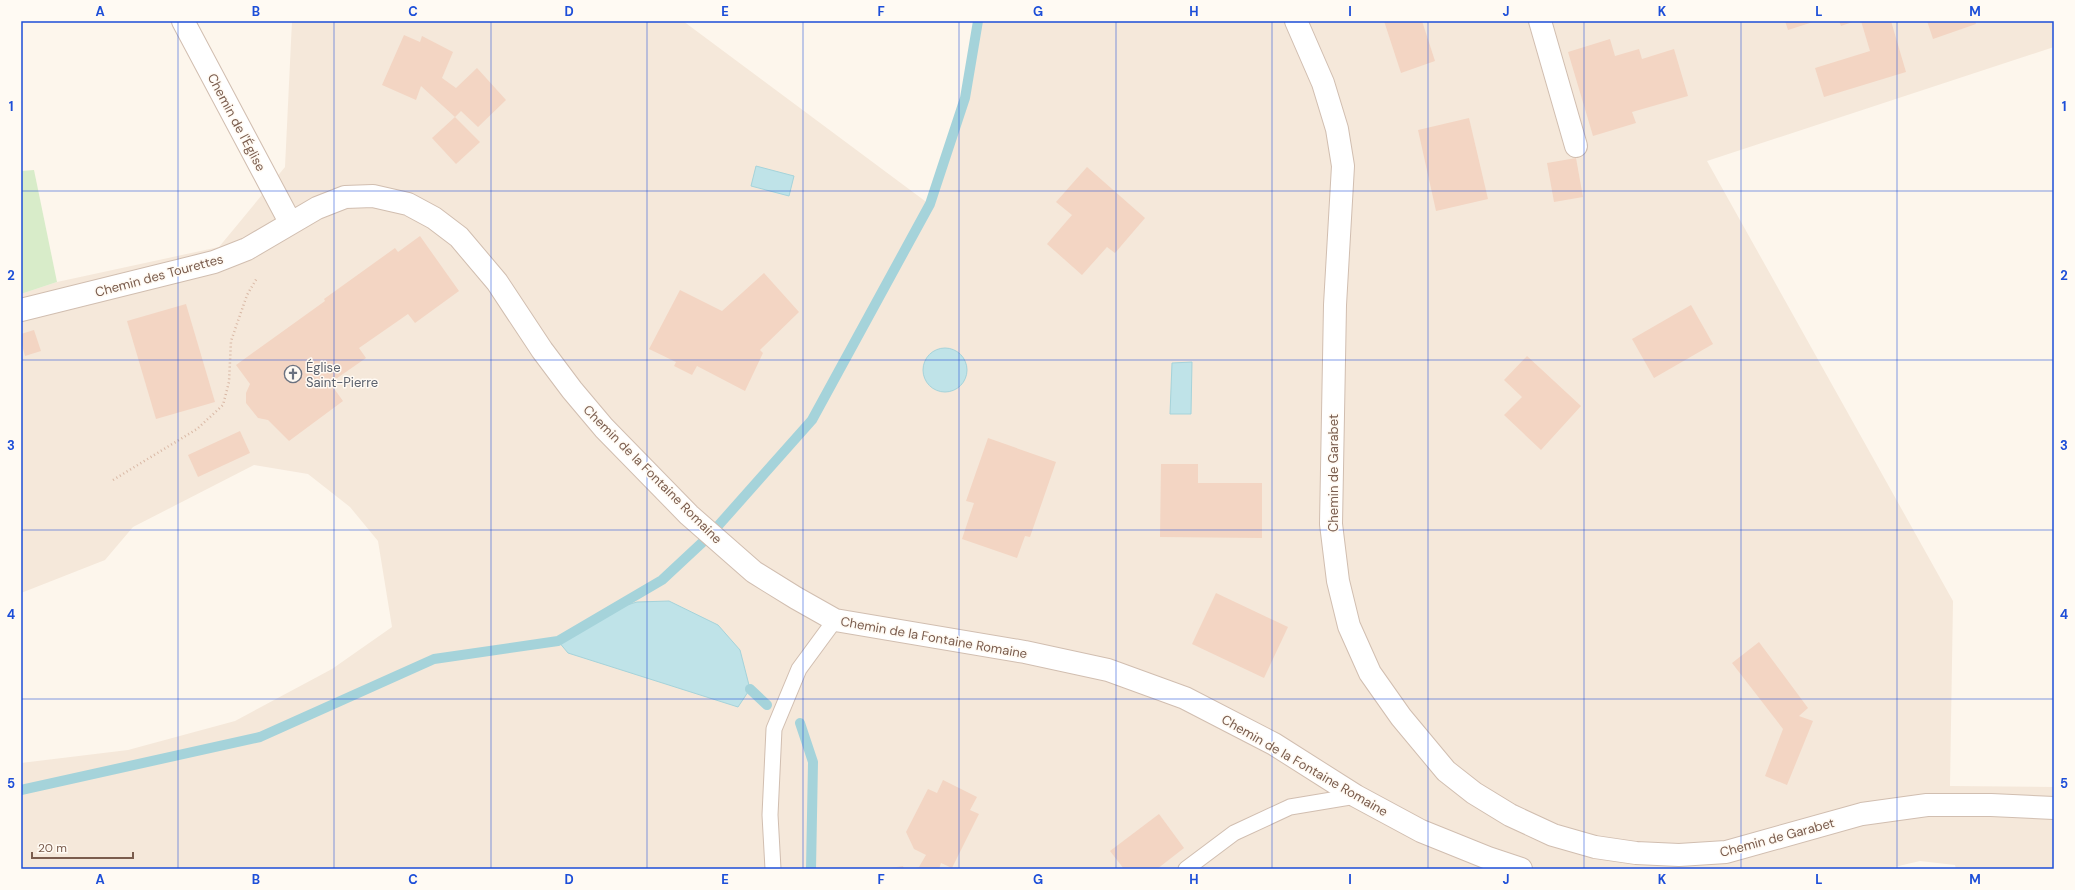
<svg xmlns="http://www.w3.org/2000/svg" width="2075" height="890" font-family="'DM Sans',sans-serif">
	<rect width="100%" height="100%" fill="#fdf6ec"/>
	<polygon fill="#f5e8da" points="292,21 683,21 929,204 965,98 978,21 2054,21 2054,47 1707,161 1953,601 1950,786 2054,787 2054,869 1956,869 1955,865 1920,861 1886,869 21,869 21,763 128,750 235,721 332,669 392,627 378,541 350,507 308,474 254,465 133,527 105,560 21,593 21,294 57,282 219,247 285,167"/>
	<polygon fill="#d8ecc9" points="34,170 57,282 21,294 21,171"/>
	<g fill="#bfe3e8" stroke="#a5d3da">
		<polygon points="756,166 794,176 789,196 751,186"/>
		<circle cx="945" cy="370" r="22"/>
		<polygon points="1192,362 1191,414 1170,414 1172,363"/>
		<polygon points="669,601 718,625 740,650 750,689 738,707 568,653 558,641 610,610 637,602"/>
	</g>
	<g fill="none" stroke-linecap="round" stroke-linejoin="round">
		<g stroke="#a5d3da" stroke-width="10">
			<polyline points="717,527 812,420 930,204 965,98 978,21"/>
			<polyline points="750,689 767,705"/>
			<polyline points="800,723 813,762 811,869"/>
			<polyline points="21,790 260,737 434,659 558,641 662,580 706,539"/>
		</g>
	</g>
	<g fill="#f3d5c3">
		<polygon points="1384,21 1422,21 1435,61 1401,73"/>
		<polygon points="1785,21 1816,21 1788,30"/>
		<polygon points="1839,21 1855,21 1841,26"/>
		<polygon points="1861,21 1891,21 1906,72 1824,97 1815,68 1870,51"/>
		<polygon points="1927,21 1975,21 1976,24 1933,39"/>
		<polygon points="404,35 420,42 422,36 453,52 442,78 456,88 477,68 506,100 478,127 461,111 455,117 421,86 416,100 382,85"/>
		<polygon points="1610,39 1615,56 1639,49 1642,59 1674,49 1688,96 1632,112 1636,123 1593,136 1568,52"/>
		<polygon points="455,117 480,142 456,164 432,138"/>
		<polygon points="1469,118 1488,199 1436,211 1418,130"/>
		<polygon points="1576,158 1583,197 1554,202 1547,163"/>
		<polygon points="1087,167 1145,218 1115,253 1107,247 1082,275 1047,244 1072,215 1056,202"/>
		<polygon points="420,236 459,291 415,323 408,314 359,348 366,358 330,383 343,401 289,441 268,420 258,418 246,403 246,393 250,384 236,365 325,301 324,299 395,248 398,252"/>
		<polygon points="764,273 799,312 760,350 763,353 745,391 697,366 692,375 674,366 676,362 649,349 680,290 722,311"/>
		<polygon points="186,304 215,402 156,419 127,321"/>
		<polygon points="1691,305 1713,344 1654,378 1632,339"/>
		<polygon points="34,330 41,351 25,356 21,341 21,334"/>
		<polygon points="1527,356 1581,406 1541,450 1504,415 1522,397 1504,380"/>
		<polygon points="240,431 250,453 198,477 188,455"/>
		<polygon points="988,438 1056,462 1030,537 1025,536 1017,558 962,539 974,503 966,501"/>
		<polygon points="1161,464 1198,464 1198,483 1262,483 1262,538 1160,537"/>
		<polygon points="1216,593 1288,627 1264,678 1192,644"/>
		<polygon points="1759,642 1808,708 1799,716 1813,721 1787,785 1765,776 1783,729 1732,663"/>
		<polygon points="943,780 977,797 970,810 979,814 952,868 941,863 939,869 912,869 919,867 926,855 914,849 906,832 928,789 937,793"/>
		<polygon points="1159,814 1184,848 1157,869 1124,869 1110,851"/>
		<polygon points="903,866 904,869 892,869 891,868"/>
	</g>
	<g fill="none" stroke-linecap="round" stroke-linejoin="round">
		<defs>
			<g id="lane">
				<polyline points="773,869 770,815 774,729 799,669 835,620"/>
				<polyline points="1186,869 1234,833 1290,807 1356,796"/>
			</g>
			<g id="street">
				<polyline points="183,21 290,222"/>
				<polyline points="1296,21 1323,83 1337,129 1343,166 1335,305 1331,524 1338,581 1349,626 1370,673 1401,717 1446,771 1474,793 1510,815 1553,835 1595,847 1636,853 1679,855 1726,852 1862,814 1927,805 1991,805 2054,808"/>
				<polyline points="1540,21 1576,146"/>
				<polyline points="21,310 214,262 247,249 317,208 345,197 373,196 408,204 434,218 459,237 497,282 542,350 572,390 604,428 689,515 754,572 796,598 835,620 1025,652 1108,670 1185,698 1274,744 1356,796 1421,831 1488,858 1521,869"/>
			</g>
		</defs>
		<use href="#lane" stroke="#d1beb0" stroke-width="17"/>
		<use href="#street" stroke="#d1beb0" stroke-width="24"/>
		<polyline stroke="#d9b8a5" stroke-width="2.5" stroke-dasharray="1 3" stroke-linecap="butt" points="113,480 197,429 223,405 229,382 231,341 247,295 257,278"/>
		<use href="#lane" stroke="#fff" stroke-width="15"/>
		<use href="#street" stroke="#fff" stroke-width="22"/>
	</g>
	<path fill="none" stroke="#1d4ed8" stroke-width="1" stroke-opacity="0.55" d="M178 21V869M334 21V869M491 21V869M647 21V869M803 21V869M959 21V869M1116 21V869M1272 21V869M1428 21V869M1584 21V869M1741 21V869M1897 21V869M21 191H2054M21 360H2054M21 530H2054M21 699H2054"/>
	<defs>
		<symbol id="church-ring" viewBox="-11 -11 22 22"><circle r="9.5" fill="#fffaf3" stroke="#6b7280" stroke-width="1.5"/><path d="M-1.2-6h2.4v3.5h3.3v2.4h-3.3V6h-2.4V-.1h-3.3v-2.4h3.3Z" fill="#6b7280"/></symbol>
	</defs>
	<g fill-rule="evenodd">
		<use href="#church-ring" x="283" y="364" width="20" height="20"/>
	</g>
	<g text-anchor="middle" stroke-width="3" stroke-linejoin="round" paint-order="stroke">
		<g font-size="13" fill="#7a5c4d" stroke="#fffaf3">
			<text transform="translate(237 122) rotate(62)" y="5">Chemin de l'Église</text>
			<text transform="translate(159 275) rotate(-15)" y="5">Chemin des Tourettes</text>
			<text transform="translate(1333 473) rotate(-90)" y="5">Chemin de Garabet</text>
			<text transform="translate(653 474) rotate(45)" y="5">Chemin de la Fontaine Romaine</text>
			<text transform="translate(934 637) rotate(10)" y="5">Chemin de la Fontaine Romaine</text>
			<text transform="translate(1305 765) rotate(30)" y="5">Chemin de la Fontaine Romaine</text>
			<text transform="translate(1777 837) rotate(-15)" y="5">Chemin de Garabet</text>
		</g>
		<g font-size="13" fill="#5b616d" stroke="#fffaf3" text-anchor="start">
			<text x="306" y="372">Église<tspan x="306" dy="15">Saint-Pierre</tspan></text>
		</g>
	</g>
	<rect width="2075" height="890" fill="none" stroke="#fffaf3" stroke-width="44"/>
	<path d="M32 852v6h101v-6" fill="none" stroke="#7a5c4d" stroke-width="2"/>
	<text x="38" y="852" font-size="12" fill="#7a5c4d" stroke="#fffaf3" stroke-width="3" paint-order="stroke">20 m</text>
	<rect x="22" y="22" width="2031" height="846" fill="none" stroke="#1d4ed8" stroke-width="1.5"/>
	<g font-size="13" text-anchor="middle" font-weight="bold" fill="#1d4ed8">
		<text x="100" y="16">A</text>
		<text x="256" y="16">B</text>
		<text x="413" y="16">C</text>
		<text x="569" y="16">D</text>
		<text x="725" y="16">E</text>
		<text x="881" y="16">F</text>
		<text x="1038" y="16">G</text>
		<text x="1194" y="16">H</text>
		<text x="1350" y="16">I</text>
		<text x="1506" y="16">J</text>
		<text x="1662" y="16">K</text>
		<text x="1819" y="16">L</text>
		<text x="1975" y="16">M</text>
		<text x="11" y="111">1</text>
		<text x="2064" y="111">1</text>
		<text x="11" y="280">2</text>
		<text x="2064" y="280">2</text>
		<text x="11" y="450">3</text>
		<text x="2064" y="450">3</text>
		<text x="11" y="619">4</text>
		<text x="2064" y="619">4</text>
		<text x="11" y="788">5</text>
		<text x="2064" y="788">5</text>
		<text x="100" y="884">A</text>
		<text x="256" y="884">B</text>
		<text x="413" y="884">C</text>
		<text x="569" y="884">D</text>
		<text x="725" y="884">E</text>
		<text x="881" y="884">F</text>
		<text x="1038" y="884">G</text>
		<text x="1194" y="884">H</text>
		<text x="1350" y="884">I</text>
		<text x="1506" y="884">J</text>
		<text x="1662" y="884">K</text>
		<text x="1819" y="884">L</text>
		<text x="1975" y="884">M</text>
	</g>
</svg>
